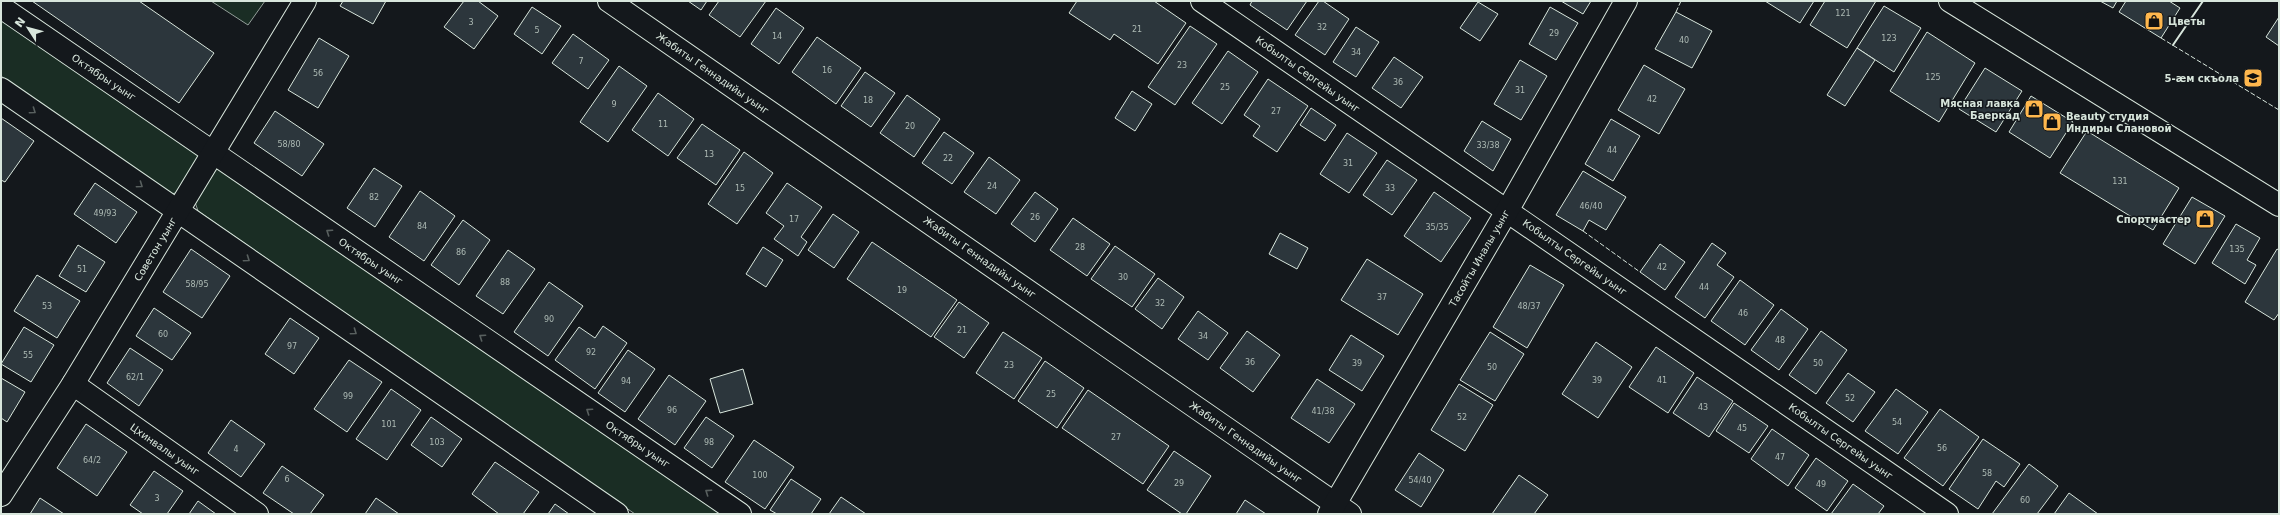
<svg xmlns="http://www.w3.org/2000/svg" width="2280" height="515" font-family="'DejaVu Sans',sans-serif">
	<rect width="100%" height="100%" fill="#14181c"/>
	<g fill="#1a2d24" stroke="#939e99">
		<polygon points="211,1 265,1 248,25"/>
		<polygon points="1,18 197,152 199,159 180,192 171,194 1,76"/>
		<polygon points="214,169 223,169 725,514 635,514 198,211 195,202"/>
	</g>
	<g fill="#2c363c" stroke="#d8e6dc">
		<polygon points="32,1 139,1 214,53 179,103"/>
		<polygon points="343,1 386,1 373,24 340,6"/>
		<polygon points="464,1 478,1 498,16 474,49 444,27"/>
		<polygon points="688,1 707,1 701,10"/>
		<polygon points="719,1 766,1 740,37 709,15"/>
		<polygon points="1077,1 1154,1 1186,23 1158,64 1114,34 1110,40 1069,13"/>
		<polygon points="1252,1 1307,1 1287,30 1250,5"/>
		<polygon points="1319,1 1323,1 1349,19 1325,55 1295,35"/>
		<polygon points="1561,1 1591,1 1583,14"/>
		<polygon points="1765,1 1814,1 1800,23"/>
		<polygon points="1825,1 1876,1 1847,48 1810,25"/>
		<polygon points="2100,1 2117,1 2113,8"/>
		<polygon points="2126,1 2169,1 2180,8 2161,38 2119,12"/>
		<polygon points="1478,2 1498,14 1480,41 1460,28"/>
		<polygon points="1884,6 1921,28 1894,72 1857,48"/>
		<polygon points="532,7 561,26 542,54 514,34"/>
		<polygon points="1550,7 1578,23 1556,60 1529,44"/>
		<polygon points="776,8 804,28 779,64 751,44"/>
		<polygon points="1676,12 1712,31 1692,68 1655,49"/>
		<polygon points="2279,17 2279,46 2266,37"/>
		<polygon points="1190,26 1217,44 1175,105 1148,87"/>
		<polygon points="1356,27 1379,42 1356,77 1333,62"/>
		<polygon points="1927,32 1975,63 1939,122 1890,91"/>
		<polygon points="573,34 609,60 588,89 552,63"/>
		<polygon points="817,37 861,68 836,104 792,72"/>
		<polygon points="319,38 349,56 318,108 288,90"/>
		<polygon points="1857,48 1875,60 1845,106 1827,95"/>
		<polygon points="1228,51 1258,72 1222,124 1192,103"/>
		<polygon points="1394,57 1423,77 1401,108 1372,88"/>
		<polygon points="1520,60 1547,76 1521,120 1494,104"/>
		<polygon points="1644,65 1685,89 1659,134 1618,110"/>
		<polygon points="619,66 647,86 608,142 580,122"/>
		<polygon points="1985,68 2022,91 1996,132 1959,109"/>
		<polygon points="865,72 895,93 871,127 841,106"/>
		<polygon points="1268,79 1308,106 1277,152 1253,136 1260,126 1244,115"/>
		<polygon points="1132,91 1152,104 1135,131 1115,118"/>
		<polygon points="658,93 694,119 668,156 632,130"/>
		<polygon points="907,95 940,119 914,157 880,133"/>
		<polygon points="2031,96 2073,122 2050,158 2009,132"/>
		<polygon points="1311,108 1336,125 1325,141 1300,125"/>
		<polygon points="275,111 324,144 302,176 254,143"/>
		<polygon points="1,118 34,141 5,182 1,180"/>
		<polygon points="1611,119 1640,136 1613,181 1585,164"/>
		<polygon points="1482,121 1511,139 1493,171 1464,151"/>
		<polygon points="702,124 740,150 716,185 677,158"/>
		<polygon points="2087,131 2179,188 2153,230 2060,173"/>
		<polygon points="944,132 974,153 952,184 922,163"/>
		<polygon points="1347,133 1377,153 1349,193 1320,174"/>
		<polygon points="744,152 773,173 737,224 708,204"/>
		<polygon points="989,157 1020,180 996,214 964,192"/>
		<polygon points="1387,160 1417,180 1392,215 1363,195"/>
		<polygon points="374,168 402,186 375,227 347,208"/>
		<polygon points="1583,171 1626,197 1606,230 1589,220 1583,231 1556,215"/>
		<polygon points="95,183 137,212 116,243 74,214"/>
		<polygon points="787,183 822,207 801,237 807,242 798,256 774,239 784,226 766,213"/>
		<polygon points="420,191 455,216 424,261 389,237"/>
		<polygon points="1035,192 1058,209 1035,242 1011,224"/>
		<polygon points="1434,192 1471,218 1441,262 1404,236"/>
		<polygon points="2192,197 2225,216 2195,264 2163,244"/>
		<polygon points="833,214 859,232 834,268 808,250"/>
		<polygon points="1073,218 1110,244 1087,276 1050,250"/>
		<polygon points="463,220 490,240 459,285 431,265"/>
		<polygon points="2236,224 2260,238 2247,260 2256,265 2245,284 2212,263"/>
		<polygon points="1280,233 1308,248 1297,269 1269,254"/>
		<polygon points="872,242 957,300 931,337 847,279"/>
		<polygon points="1712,243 1726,253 1717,265 1734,277 1705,318 1675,297"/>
		<polygon points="1660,244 1685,262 1665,290 1640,272"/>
		<polygon points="78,245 105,262 86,292 59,276"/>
		<polygon points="1115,246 1155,274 1132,307 1091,279"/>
		<polygon points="763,247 783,260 766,287 746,274"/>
		<polygon points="191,249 230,276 202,318 163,292"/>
		<polygon points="2277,249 2279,250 2279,313 2274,320 2245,302"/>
		<polygon points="508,250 535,269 503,314 476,296"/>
		<polygon points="1367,259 1423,294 1398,335 1341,300"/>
		<polygon points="1530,265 1564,285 1527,348 1493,327"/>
		<polygon points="37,275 80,301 57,338 14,311"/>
		<polygon points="1158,278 1184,297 1162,329 1135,309"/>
		<polygon points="1740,280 1774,305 1745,345 1711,321"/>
		<polygon points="549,282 583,306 548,356 514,332"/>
		<polygon points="959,302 989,323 964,358 934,337"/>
		<polygon points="154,308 191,333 172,360 136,336"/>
		<polygon points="1781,309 1808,329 1779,370 1751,350"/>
		<polygon points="1198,311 1228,333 1208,360 1178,339"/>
		<polygon points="290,318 319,338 294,374 265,354"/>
		<polygon points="603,326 627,343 595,389 555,360 579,327 595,338"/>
		<polygon points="24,327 54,345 31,382 1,364"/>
		<polygon points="1247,331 1280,355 1253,392 1220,368"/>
		<polygon points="1821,331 1847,350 1816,394 1789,375"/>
		<polygon points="1003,332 1042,358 1014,399 976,373"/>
		<polygon points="1490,332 1524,354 1495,401 1460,380"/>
		<polygon points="1351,335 1384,356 1362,391 1329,370"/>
		<polygon points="1596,342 1632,367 1598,418 1562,394"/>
		<polygon points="1656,347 1694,373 1668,413 1629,387"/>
		<polygon points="130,348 163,370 139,406 107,383"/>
		<polygon points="628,350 655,369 625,412 598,393"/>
		<polygon points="349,360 382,382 347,432 314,409"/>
		<polygon points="1045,361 1084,388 1057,428 1018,401"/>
		<polygon points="743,369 753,404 720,413 710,379"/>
		<polygon points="1848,373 1875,392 1853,422 1826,403"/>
		<polygon points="669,375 706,401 675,445 638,419"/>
		<polygon points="1697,377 1733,401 1709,437 1673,413"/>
		<polygon points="1,378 25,392 7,422 1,418"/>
		<polygon points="1317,379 1355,404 1329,443 1291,418"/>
		<polygon points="1459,384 1493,405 1465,451 1431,430"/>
		<polygon points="391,389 421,410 387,460 356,439"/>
		<polygon points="1896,389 1928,412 1898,454 1865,431"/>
		<polygon points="1088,390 1169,446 1143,484 1062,428"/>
		<polygon points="1734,403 1768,426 1749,453 1716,431"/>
		<polygon points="1940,409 1979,437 1943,486 1904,458"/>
		<polygon points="431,417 462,439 442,467 411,445"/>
		<polygon points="706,417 734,436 712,468 684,448"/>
		<polygon points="231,420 265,444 241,477 208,453"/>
		<polygon points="86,424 127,452 97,496 57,468"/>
		<polygon points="1772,429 1809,455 1788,486 1751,459"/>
		<polygon points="1983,439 2020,464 2004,487 1996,481 1978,509 1949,489"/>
		<polygon points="754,440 794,467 765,509 725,482"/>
		<polygon points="1174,451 1211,476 1186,514 1182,514 1147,490"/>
		<polygon points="1419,453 1444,470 1421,507 1395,490"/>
		<polygon points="1816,458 1848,481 1827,511 1795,488"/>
		<polygon points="495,462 539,492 523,514 499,514 472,494"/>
		<polygon points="2029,464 2058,486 2037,514 1992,514"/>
		<polygon points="282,466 324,495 310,514 294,514 263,493"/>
		<polygon points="154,471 183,491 167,514 143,514 130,505"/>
		<polygon points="1519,475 1548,495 1534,514 1492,514"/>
		<polygon points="791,479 821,499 811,514 777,514 770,510"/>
		<polygon points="1853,484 1884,506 1878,514 1831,514"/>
		<polygon points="2069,493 2098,514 2054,514"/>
		<polygon points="841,497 866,514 829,514"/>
		<polygon points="40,498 64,514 30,514"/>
		<polygon points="376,498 399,514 365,514"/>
		<polygon points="1245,500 1266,514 1236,514"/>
		<polygon points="198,501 216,514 189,514"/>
		<polygon points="555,504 569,514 548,514"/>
	</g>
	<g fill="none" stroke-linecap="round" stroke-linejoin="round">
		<defs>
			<g id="minor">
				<polyline points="609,1 1350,514"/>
				<polyline points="1202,1 1947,514"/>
				<polyline points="73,384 257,514"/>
				<polyline points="1329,514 1507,211 1626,1"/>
			</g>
			<g id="tertiary">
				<polyline points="1950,1 2279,205"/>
				<polyline points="1,7 740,514"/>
				<polyline points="1,89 617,514"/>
				<polyline points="1,495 73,384 305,1"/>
			</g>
		</defs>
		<use href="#minor" stroke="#d8e6dc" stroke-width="24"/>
		<use href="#tertiary" stroke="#d8e6dc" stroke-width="24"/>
		<use href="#minor" stroke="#14181c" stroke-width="22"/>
		<use href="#tertiary" stroke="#14181c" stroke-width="22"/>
		<g stroke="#d8e6dc" stroke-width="1" stroke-dasharray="5 2" stroke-linecap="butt">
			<polyline points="1676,12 1681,1"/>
			<polyline points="2161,38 2279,110"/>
			<polyline points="1583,231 1640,272"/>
		</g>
		<polyline stroke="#d8e6dc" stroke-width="2" points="2173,45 2203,1"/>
	</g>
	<defs><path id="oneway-chevron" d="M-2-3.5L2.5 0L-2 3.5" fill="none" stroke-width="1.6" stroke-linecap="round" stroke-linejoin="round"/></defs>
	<g stroke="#59605f">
		<use href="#oneway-chevron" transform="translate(33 111) rotate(35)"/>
		<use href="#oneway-chevron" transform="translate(140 185) rotate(35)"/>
		<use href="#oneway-chevron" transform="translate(329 232) rotate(-146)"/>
		<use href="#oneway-chevron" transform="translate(247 259) rotate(35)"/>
		<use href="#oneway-chevron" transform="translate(354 332) rotate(35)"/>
		<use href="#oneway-chevron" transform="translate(482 337) rotate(-146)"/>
		<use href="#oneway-chevron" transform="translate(589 411) rotate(-146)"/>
		<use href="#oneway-chevron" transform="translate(708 492) rotate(-146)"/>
	</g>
	<defs>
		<symbol id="shop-square" viewBox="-11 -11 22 22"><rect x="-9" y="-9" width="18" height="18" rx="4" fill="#ffb74d" stroke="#14181c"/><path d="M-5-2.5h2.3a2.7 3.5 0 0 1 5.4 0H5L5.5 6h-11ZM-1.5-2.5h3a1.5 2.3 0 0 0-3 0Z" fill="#111"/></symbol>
		<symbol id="school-square" viewBox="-11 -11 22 22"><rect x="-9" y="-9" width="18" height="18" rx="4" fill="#ffb74d" stroke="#14181c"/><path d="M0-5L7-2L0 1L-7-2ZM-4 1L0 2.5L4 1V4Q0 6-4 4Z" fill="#111"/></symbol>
	</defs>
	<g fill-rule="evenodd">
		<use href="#shop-square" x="2143" y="10" width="22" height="22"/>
		<use href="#school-square" x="2242" y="67" width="22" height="22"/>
		<use href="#shop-square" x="2023" y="98" width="22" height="22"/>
		<use href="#shop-square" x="2041" y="111" width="22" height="22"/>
		<use href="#shop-square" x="2194" y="208" width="22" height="22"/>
	</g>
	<g text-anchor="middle" stroke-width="3" stroke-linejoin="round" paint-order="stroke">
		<g font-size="8" fill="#adbab4">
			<text x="1843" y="16">121</text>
			<text x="471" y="25">3</text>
			<text x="1322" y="30">32</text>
			<text x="1137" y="32">21</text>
			<text x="537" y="33">5</text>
			<text x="1554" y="36">29</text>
			<text x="777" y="39">14</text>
			<text x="1889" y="41">123</text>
			<text x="1684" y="43">40</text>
			<text x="1356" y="55">34</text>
			<text x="581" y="64">7</text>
			<text x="1182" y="68">23</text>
			<text x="827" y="73">16</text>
			<text x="318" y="76">56</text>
			<text x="1933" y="80">125</text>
			<text x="1398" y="85">36</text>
			<text x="1225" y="90">25</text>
			<text x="1520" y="93">31</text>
			<text x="1652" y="102">42</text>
			<text x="868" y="103">18</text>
			<text x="614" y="107">9</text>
			<text x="1276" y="114">27</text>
			<text x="663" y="127">11</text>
			<text x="910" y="129">20</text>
			<text x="289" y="147">58/80</text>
			<text x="1488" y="148">33/38</text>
			<text x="1612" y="153">44</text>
			<text x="709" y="157">13</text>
			<text x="948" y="161">22</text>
			<text x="1348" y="166">31</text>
			<text x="2120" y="184">131</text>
			<text x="992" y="189">24</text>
			<text x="740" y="191">15</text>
			<text x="1390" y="191">33</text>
			<text x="374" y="200">82</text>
			<text x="1591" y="209">46/40</text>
			<text x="105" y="216">49/93</text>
			<text x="1035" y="220">26</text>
			<text x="794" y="222">17</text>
			<text x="422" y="229">84</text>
			<text x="1437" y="230">35/35</text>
			<text x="1080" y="250">28</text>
			<text x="2237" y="252">135</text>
			<text x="461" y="255">86</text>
			<text x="1662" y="270">42</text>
			<text x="82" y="272">51</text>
			<text x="1123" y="280">30</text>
			<text x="505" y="285">88</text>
			<text x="197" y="287">58/95</text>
			<text x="1704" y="290">44</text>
			<text x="902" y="293">19</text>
			<text x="1382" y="300">37</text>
			<text x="1160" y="306">32</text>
			<text x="47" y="309">53</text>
			<text x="1529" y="309">48/37</text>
			<text x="1743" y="316">46</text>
			<text x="549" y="322">90</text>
			<text x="962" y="333">21</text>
			<text x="163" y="337">60</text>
			<text x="1203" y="339">34</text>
			<text x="1780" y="343">48</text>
			<text x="292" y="349">97</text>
			<text x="591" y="355">92</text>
			<text x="28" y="358">55</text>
			<text x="1250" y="365">36</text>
			<text x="1357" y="366">39</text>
			<text x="1818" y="366">50</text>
			<text x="1009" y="368">23</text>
			<text x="1492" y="370">50</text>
			<text x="135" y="380">62/1</text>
			<text x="1597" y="383">39</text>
			<text x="1662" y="383">41</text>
			<text x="626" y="384">94</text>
			<text x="1051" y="397">25</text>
			<text x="348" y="399">99</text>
			<text x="1850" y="401">52</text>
			<text x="1703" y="410">43</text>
			<text x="672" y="413">96</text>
			<text x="1323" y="414">41/38</text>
			<text x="1462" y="420">52</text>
			<text x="1897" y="425">54</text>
			<text x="389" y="427">101</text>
			<text x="1742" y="431">45</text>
			<text x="1116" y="440">27</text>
			<text x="437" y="445">103</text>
			<text x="709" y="445">98</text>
			<text x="1942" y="451">56</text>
			<text x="236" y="452">4</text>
			<text x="1780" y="460">47</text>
			<text x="92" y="463">64/2</text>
			<text x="1987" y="476">58</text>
			<text x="760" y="478">100</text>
			<text x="287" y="482">6</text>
			<text x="1420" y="483">54/40</text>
			<text x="1179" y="486">29</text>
			<text x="1821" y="487">49</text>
			<text x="157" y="501">3</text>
			<text x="2025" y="503">60</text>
		</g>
		<g font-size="10" font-weight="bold" fill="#d8e6dc" stroke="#14181c" text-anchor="end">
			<text x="2168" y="25" text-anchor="start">Цветы</text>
			<text x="2239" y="82">5-æм скъола</text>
			<text x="2020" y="107">Мясная лавка<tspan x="2020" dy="12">Баеркад</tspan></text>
			<text x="2066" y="120" text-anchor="start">Beauty студия<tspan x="2066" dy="12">Индиры Слановой</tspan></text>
			<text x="2191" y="223">Спортмастер</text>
		</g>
		<g font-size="10" fill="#d8e6dc" stroke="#14181c">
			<text transform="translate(713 73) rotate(35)" y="4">Жабиты Геннадийы уынг</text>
			<text transform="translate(1308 74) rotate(35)" y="4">Кобылты Сергейы уынг</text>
			<text transform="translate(104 77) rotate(34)" y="4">Октябры уынг</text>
			<text transform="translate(155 249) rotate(-59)" y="4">Советон уынг</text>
			<text transform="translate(980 257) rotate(35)" y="4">Жабиты Геннадийы уынг</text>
			<text transform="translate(1575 257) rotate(35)" y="4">Кобылты Сергейы уынг</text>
			<text transform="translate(1479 258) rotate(-60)" y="4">Тасойты Иналы уынг</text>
			<text transform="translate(371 261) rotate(34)" y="4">Октябры уынг</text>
			<text transform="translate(1841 441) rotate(35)" y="4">Кобылты Сергейы уынг</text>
			<text transform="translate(1246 442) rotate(35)" y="4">Жабиты Геннадийы уынг</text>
			<text transform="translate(638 444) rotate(34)" y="4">Октябры уынг</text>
			<text transform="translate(165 449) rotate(35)" y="4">Цхинвалы уынг</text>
		</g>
	</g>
	<rect width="2280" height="515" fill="none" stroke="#d8e6dc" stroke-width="4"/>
	<g transform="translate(28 28) rotate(306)" stroke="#14181c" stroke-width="3" paint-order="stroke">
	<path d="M0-3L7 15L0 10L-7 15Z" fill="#d8e6dc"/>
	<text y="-6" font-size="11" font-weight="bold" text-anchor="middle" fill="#d8e6dc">N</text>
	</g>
</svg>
